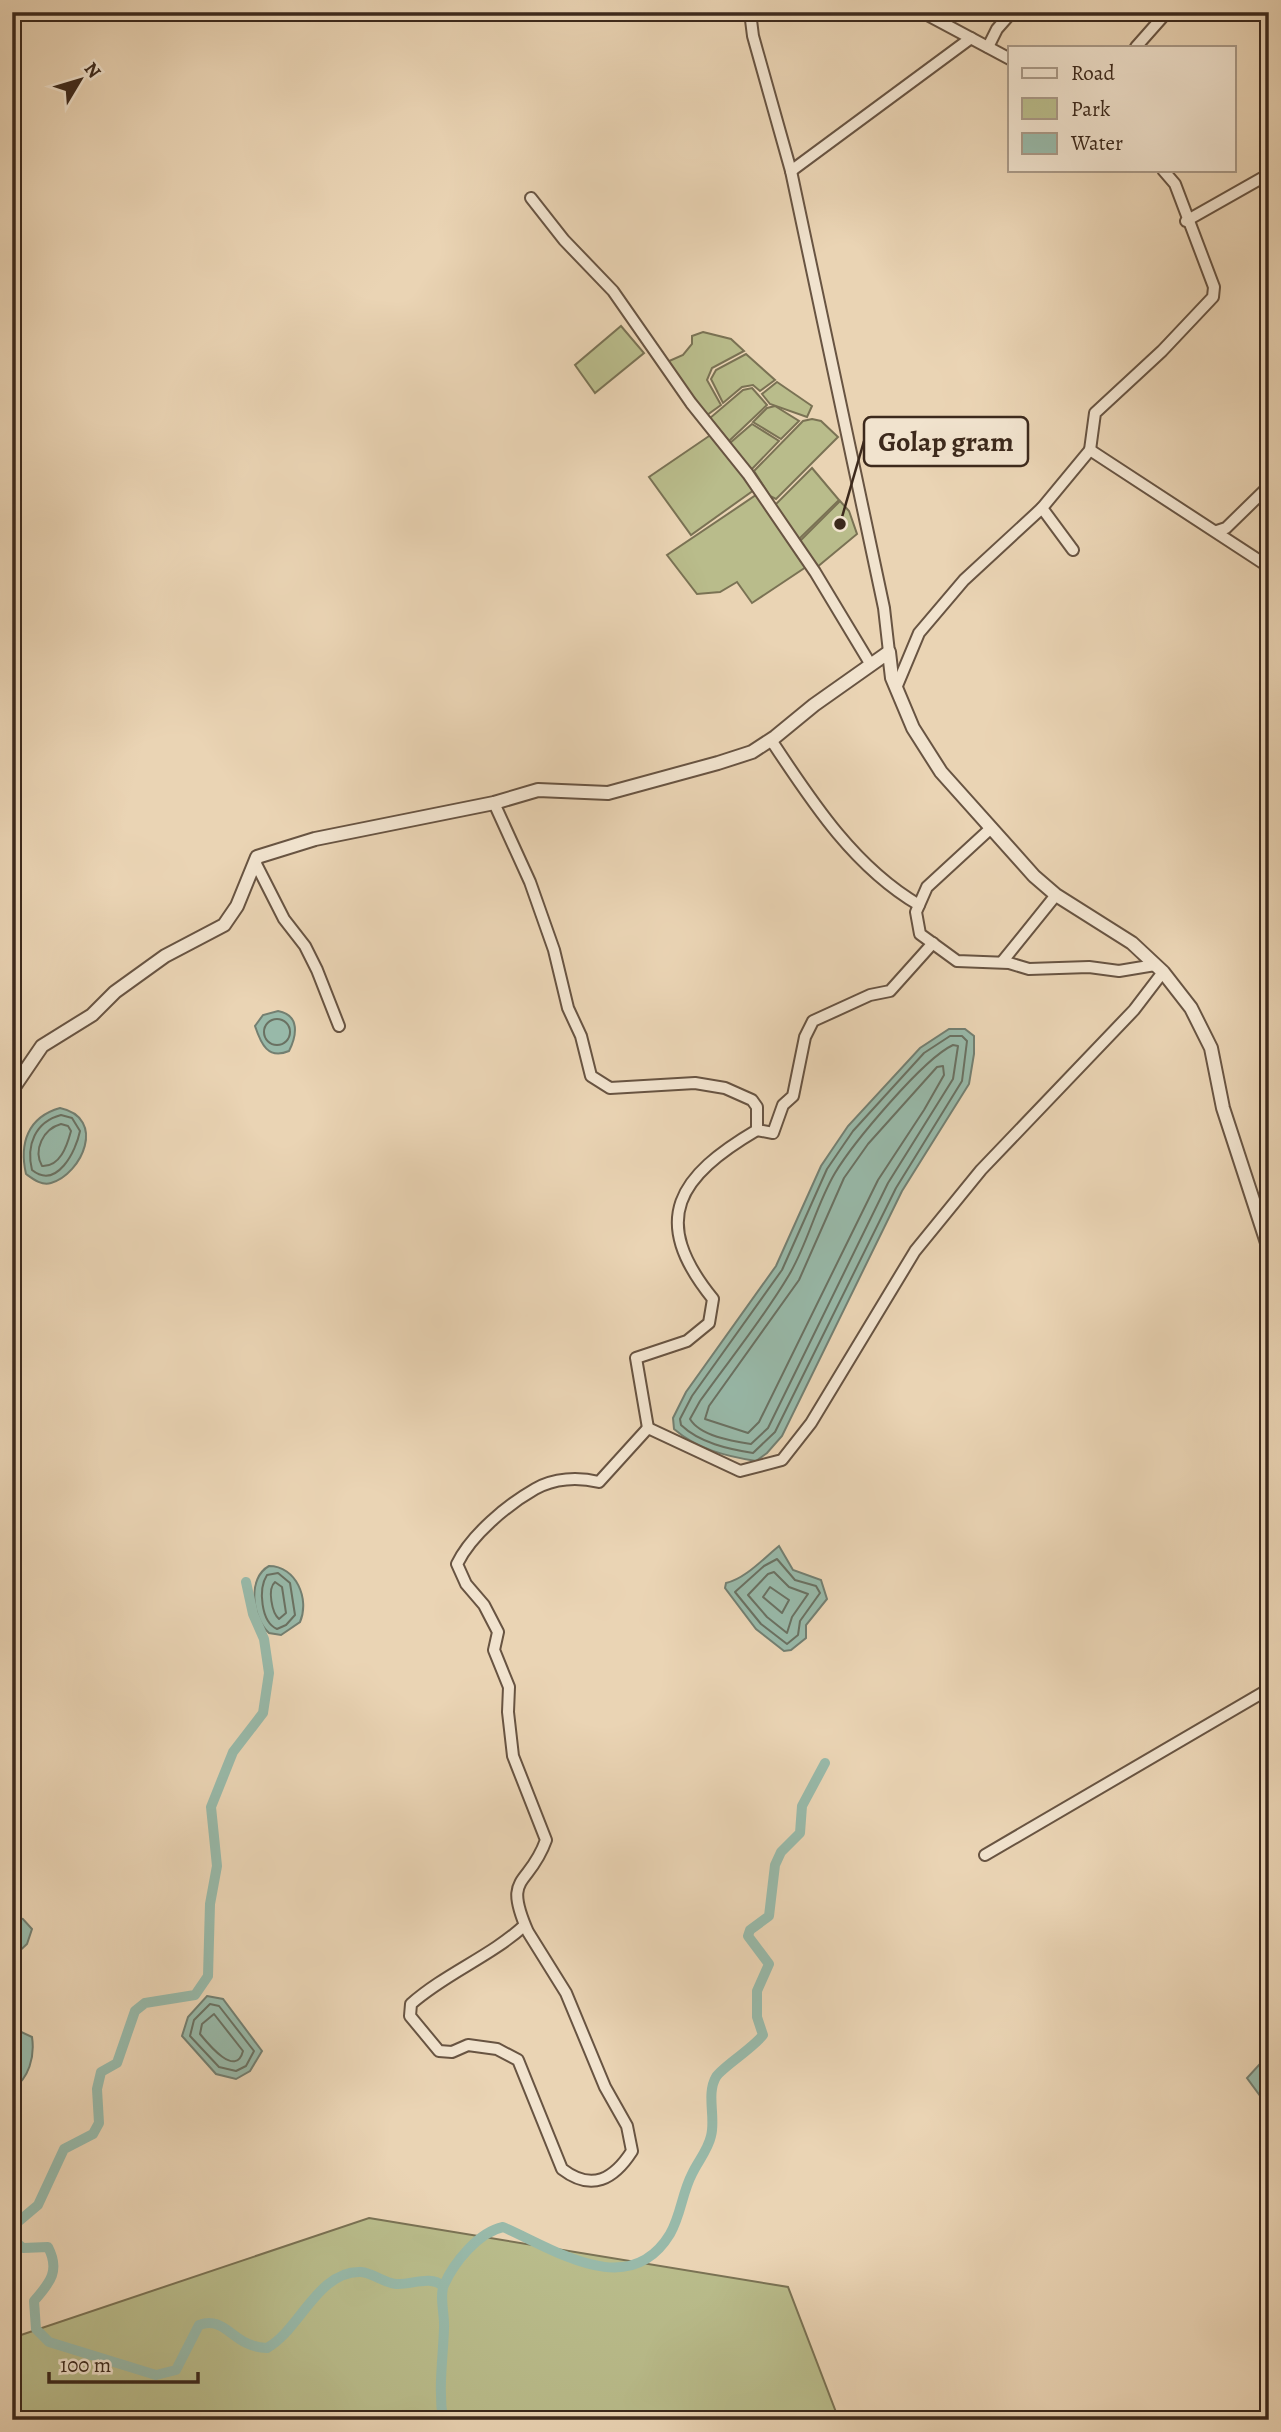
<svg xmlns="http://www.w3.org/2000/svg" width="1281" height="2432" font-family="Alegreya,serif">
	<rect width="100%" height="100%" fill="#ead4b4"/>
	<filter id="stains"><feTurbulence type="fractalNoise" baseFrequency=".00286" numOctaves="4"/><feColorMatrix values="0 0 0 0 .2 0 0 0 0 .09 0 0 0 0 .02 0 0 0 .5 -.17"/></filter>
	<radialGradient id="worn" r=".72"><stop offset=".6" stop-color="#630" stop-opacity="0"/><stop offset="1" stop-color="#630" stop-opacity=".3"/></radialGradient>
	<g fill="#b9bc8b" stroke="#7a7254" stroke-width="2">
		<polygon points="621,326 644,353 595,393 575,365"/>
		<polygon points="703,332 731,339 744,351 712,368 707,380 721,405 707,415 667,362 683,355 692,344 692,336"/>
		<polygon points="746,354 775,380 760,391 753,385 742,387 723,403 711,379 716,370"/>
		<polygon points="777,382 812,406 807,417 770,404 762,394"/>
		<polygon points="752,388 767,405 729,441 710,418 743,390"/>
		<polygon points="775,406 799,421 781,439 753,422 767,408"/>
		<polygon points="812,419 821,421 838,437 776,499 770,496 754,471 803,421"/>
		<polygon points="752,424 779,441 751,470 730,443"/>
		<polygon points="712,434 754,490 691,535 649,477"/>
		<polygon points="812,468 839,500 798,540 774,506"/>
		<polygon points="756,495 806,567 752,603 737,582 720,592 697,594 667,555"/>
		<polygon points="840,501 849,511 857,534 816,568 799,542"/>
		<polygon points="369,2218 788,2287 839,2420 12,2420 12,2338"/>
	</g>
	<g fill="#98b9a9" stroke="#737f71" stroke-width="2">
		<path d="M278 1011C300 1015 297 1035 289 1051 268 1060 261 1044 255 1026L263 1015Z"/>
		<path d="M949 1029H965L974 1036V1054L969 1084 902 1191 782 1436 767 1453 756 1461C725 1456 697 1449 674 1429L673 1418 686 1392 776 1266 821 1166 848 1126 920 1048Z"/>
		<path d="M60 1108C107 1118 82 1174 51 1183 42 1186 33 1179 26 1174 19 1143 28 1117 60 1108Z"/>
		<path d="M779 1546 793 1570 821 1580 827 1599 806 1625V1638L791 1650 784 1651 756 1629 725 1588 726 1583C745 1579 764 1558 779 1546Z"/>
		<path d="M269 1566C296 1566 310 1599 300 1622L281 1635 269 1633C252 1618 247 1578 269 1566Z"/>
		<polygon points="12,1915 23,1919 32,1929 27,1944 12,1958"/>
		<polygon points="207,1996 223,1999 262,2051 250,2071 236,2079 216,2074 182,2036 188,2017"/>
		<path d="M17 2030 32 2037C35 2057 29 2078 12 2090V2031Z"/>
		<polygon points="1269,2054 1269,2108 1247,2078"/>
	</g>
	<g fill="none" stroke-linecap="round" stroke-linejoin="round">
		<g stroke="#6a7162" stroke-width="2">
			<circle cx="277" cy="1032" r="13"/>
			<path d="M950 1036H962L967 1041 962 1081 896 1188 775 1432 753 1453C728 1449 700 1443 681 1425L680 1419 692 1396 782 1270 827 1169 853 1131 924 1053Z"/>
			<path d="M953 1045 958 1046 953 1079 888 1183 768 1428 751 1444C732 1441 700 1436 690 1419L700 1401C730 1359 763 1319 789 1275 808 1243 816 1205 835 1173 853 1143 923 1059 953 1045Z"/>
			<polygon points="943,1066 944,1075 924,1110 878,1180 759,1422 748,1433 705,1419 709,1406 799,1280 844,1178 868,1144 937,1067"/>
			<path d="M61 1115 72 1118 80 1131C76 1151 57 1190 32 1170 26 1145 35 1122 61 1115Z"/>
			<path d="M61 1124 68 1126 71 1131C67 1146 60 1167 42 1166 33 1150 43 1129 61 1124Z"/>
			<polygon points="777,1559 795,1580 816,1586 820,1593 800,1621 798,1635 787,1644 761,1624 735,1592 764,1566"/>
			<polygon points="774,1572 789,1587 808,1594 792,1617 787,1633 767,1617 748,1595 768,1574"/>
			<path d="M278 1573 290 1583 295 1615 286 1625 277 1629C261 1622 258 1589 267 1575Z"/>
			<path d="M275 1582 282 1587 286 1613 279 1619C272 1613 267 1589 275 1582Z"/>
			<polygon points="770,1587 789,1600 782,1613 763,1597"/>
			<polygon points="210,2004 219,2006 254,2051 246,2066 236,2071 219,2067 190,2036 194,2020"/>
			<path d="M214 2014 243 2051C236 2078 209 2045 200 2034L202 2024Z"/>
		</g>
		<g stroke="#98b9a9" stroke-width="10">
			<polyline points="12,2227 38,2205 64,2149 93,2134 99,2123 97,2089 101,2072 117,2063 135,2011 145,2003 195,1995 208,1976 210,1904 217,1866 211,1807 233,1752 263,1713 269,1673 264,1639 253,1614 246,1582"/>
			<path d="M12 2239 23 2248 48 2247C60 2270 51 2282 34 2301L36 2329 49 2342 156 2375 176 2370 199 2325C227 2315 232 2347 267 2348 299 2331 318 2270 361 2272 373 2273 384 2283 396 2284 412 2285 430 2275 443 2286"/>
			<path d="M443 2420C438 2388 443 2360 444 2328 445 2316 439 2296 444 2285 454 2262 479 2232 503 2227 554 2249 629 2302 670 2234 681 2215 682 2193 692 2174 698 2161 708 2150 711 2136 716 2118 706 2094 716 2077 721 2068 752 2049 763 2035L757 2017V1991L769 1964 748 1936 750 1930 769 1916 775 1865 781 1852 800 1833 802 1806 825 1763"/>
		</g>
		<defs>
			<g id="minor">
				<polyline points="750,12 753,36 791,171 884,608 889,652"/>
				<polyline points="922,12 1010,59"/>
				<polyline points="988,47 997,29 1012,12"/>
				<polyline points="1136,47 1167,12"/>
				<polyline points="791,171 971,38"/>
				<polyline points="531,198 564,240 613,291 691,403 748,474 815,572 871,665"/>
				<polyline points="1186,221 1269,174"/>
				<polyline points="1090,450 1095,413 1162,351 1213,297 1214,287 1175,184 1163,170"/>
				<polyline points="1217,531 1226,528 1269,486"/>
				<polyline points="1073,550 1042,508 1090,450 1269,567"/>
				<polyline points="896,688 919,633 964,580 1042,508"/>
				<path d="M771 740C812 802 854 867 919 905"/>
				<path d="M494 803 530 882 554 950 568 1008 581 1036 591 1076 610 1088 695 1083 725 1088 752 1100 757 1107V1130C679 1176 648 1219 713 1299L709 1323 687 1341 636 1358 648 1428"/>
				<polyline points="990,829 927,887 916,912 920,934 957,961 1009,963 1029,969 1089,967 1119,971 1155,965"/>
				<polyline points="255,862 284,919 305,946 317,970 339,1026"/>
				<polyline points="1002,962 1056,895"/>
				<polyline points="757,1130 773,1133 783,1105 793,1096 805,1037 813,1021 870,995 890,991 933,943"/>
				<polyline points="985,1855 1269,1689"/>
				<path d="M525 1925C490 1957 446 1973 411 2004L410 2016 439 2051 452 2052 468 2045 497 2049 518 2060 562 2169C592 2192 614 2179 632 2151L627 2126 605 2087 566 1993 528 1932C502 1873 529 1888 546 1840L513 1756 508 1712 509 1687 494 1650 498 1632 484 1605 466 1584 457 1564C471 1535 507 1505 535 1489 554 1478 578 1477 599 1482L648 1428 740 1471 782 1460 811 1423 915 1251 981 1170 1134 1010 1163 972"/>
			</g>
			<polyline id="tertiary" points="12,1090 42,1046 92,1015 115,992 165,956 224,925 237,906 257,857 315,839 494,803 538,790 608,793 718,763 752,752 775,737 814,705 889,652 892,678 913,728 941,772 1034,876 1056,895 1132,943 1163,972 1191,1008 1211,1048 1223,1108 1269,1249"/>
		</defs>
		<use href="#minor" stroke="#685442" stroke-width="14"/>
		<use href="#tertiary" stroke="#685442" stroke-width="16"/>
		<use href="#minor" stroke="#f1e3ce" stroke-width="10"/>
		<use href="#tertiary" stroke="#f1e3ce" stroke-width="12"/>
	</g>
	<path fill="none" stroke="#3c291c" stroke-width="2.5" d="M840 524L864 441"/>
	<circle fill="#3c291c" stroke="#f1e3ce" stroke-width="2.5" cx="840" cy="524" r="7"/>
	<rect fill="#f1e3ce" stroke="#3c291c" stroke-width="2.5" x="864" y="417" width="164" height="49" rx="7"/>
	<g font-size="28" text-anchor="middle" font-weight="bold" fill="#3c291c">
		<text x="946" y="451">Golap gram</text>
	</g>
	<rect width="1281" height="2432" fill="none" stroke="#ead4b4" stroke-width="42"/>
	<rect x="14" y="14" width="1253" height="2404" fill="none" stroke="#3c291c" stroke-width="3.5"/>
	<rect x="21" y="21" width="1239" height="2390" fill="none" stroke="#3c291c" stroke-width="2"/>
	<rect x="1008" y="46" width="228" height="126" fill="#f1e3ce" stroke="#a99987" stroke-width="2"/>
	<rect x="1022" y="68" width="35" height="10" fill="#f1e3ce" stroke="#a99987" stroke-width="2"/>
	<text x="1071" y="80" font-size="21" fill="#3c291c">Road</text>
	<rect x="1022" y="98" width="35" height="21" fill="#b9bc8b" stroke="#a99987" stroke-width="2"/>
	<text x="1071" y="116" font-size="21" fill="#3c291c">Park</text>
	<rect x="1022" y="133" width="35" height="21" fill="#98b9a9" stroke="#a99987" stroke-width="2"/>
	<text x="1071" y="150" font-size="21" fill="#3c291c">Water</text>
	<g transform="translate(80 80) rotate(52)" stroke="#f1e3ce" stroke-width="5" paint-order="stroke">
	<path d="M0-5L12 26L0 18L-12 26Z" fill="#3c291c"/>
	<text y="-10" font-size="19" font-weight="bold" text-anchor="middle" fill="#3c291c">N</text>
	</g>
	<path d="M49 2372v10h149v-10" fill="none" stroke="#3c291c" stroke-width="3.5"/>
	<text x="60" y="2372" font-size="21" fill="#3c291c" stroke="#f1e3ce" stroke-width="5" paint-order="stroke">100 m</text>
	<rect width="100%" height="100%" filter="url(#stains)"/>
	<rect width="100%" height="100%" fill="url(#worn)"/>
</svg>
